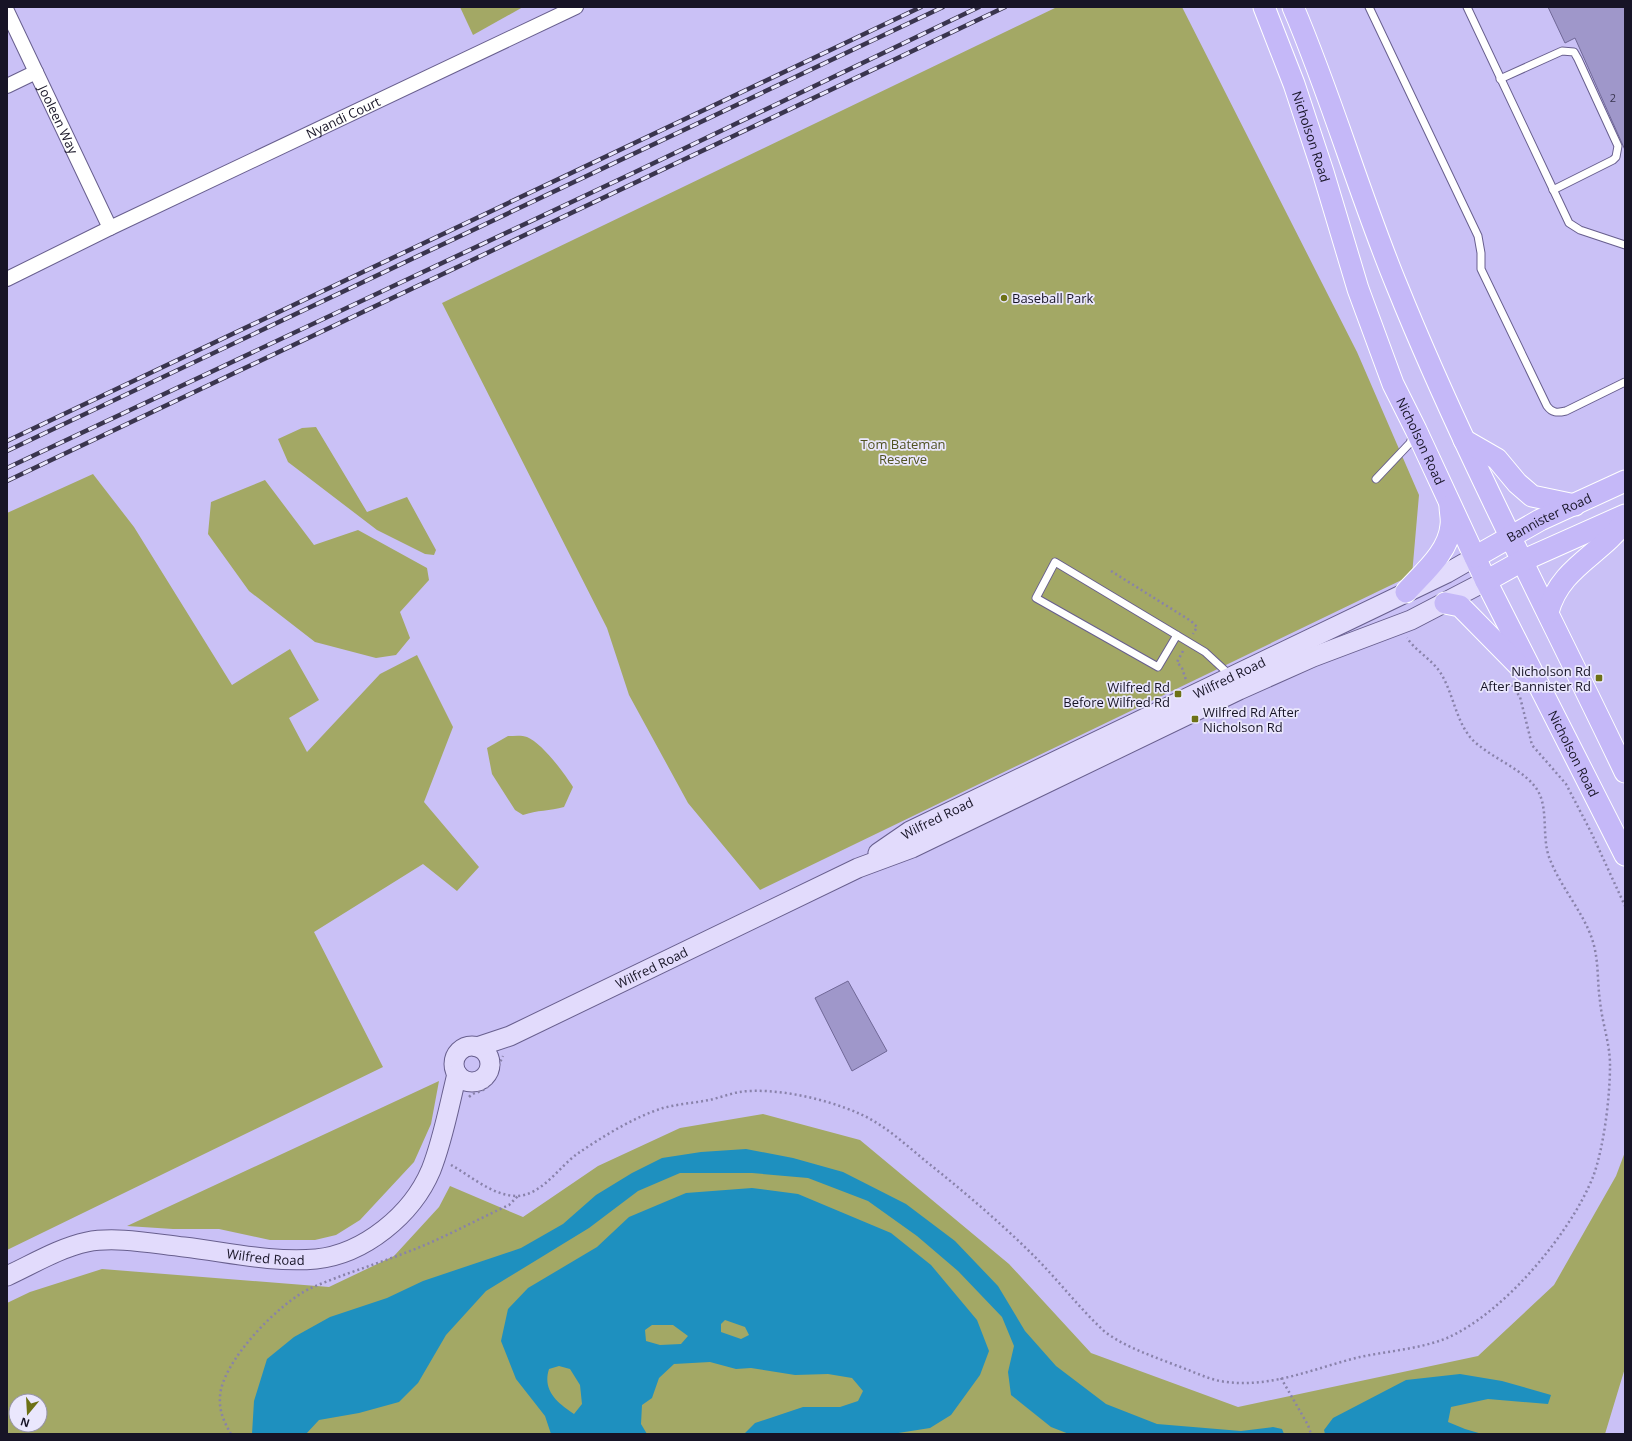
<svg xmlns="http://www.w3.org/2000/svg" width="1632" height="1441" font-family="'Open Sans',sans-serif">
	<rect width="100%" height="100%" fill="#cac1f6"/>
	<g fill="#a3a865" fill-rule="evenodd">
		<polygon points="460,7 523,7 473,35"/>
		<polygon points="1057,7 1182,7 1357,352 1419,495 1412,575 760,890 688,803 629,695 607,628 442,303"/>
		<polygon points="316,427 367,512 407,497 436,550 434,555 425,554 377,530 288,462 278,439 302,428"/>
		<polygon points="93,474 134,527 232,685 290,649 319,700 289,718 307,752 380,674 417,655 453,727 424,802 479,867 457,891 423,864 314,932 383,1067 7,1250 7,513"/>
		<polygon points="265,480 314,545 358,530 427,568 429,580 400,612 410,638 396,655 376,658 315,642 249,591 208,534 211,502"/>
		<path d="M508 736C514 736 522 735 527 737 542 743 565 774 573 787L564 807C550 811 537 810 523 815L515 810 492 774 487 748Z"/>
		<polygon points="439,1081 431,1124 414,1162 360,1220 336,1235 315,1240 270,1240 219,1229 173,1229 127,1226"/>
		<path d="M763 1114 860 1140 1009 1264 1091 1353 1238 1407 1478 1356 1554 1285 1616 1176 1625 1152V1368L1605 1434H7V1303L30 1292 102 1269 329 1287 394 1256 439 1207 450 1186 523 1217 598 1166 680 1128ZM16 1401H40V1425H16Z"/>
	</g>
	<g fill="#1e90bf" fill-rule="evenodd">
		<polygon points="746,1149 793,1158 843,1172 906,1204 955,1241 998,1286 1025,1331 1056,1366 1106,1404 1157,1424 1241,1431 1273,1427 1282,1429 1284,1434 1069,1434 1051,1427 1011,1395 1008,1372 1014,1346 1002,1317 958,1271 917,1236 868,1201 808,1178 752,1173 680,1173 638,1191 589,1228 486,1291 446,1335 418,1383 399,1402 359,1413 319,1420 306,1434 252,1434 254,1401 267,1359 294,1337 330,1317 387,1298 423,1281 521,1248 563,1224 596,1195 632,1173 662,1158 701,1152"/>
		<path d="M752 1188 798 1194 891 1233 931 1265 977 1320 989 1351 980 1375 951 1415 930 1428 892 1434H744L755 1423 803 1407H840L858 1401 863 1391 852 1378 828 1374 795 1375 751 1368 736 1369 710 1362 674 1364 659 1378 652 1398 642 1405 641 1424 647 1434H551L545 1416 516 1379 501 1341 508 1309 528 1288 597 1247 629 1217 686 1193ZM725 1320 745 1327 749 1335 741 1339 721 1332V1324ZM652 1325H673L688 1336 681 1344 660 1345 646 1341 645 1330ZM559 1366 570 1369 580 1385 582 1404 574 1414C558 1403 542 1391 549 1369Z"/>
		<polygon points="1460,1374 1502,1381 1551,1395 1548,1404 1488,1399 1451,1407 1448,1422 1465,1429 1482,1434 1325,1434 1324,1430 1333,1418 1406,1380"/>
	</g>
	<g fill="#9f97ca" stroke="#706897">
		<polygon points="1548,7 1625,7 1625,150 1575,38 1565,43"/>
		<polygon points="848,981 887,1051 852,1071 815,998"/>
	</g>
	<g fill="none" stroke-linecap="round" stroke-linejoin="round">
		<defs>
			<g id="service">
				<path d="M1369 7 1478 236 1481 253V269L1547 406C1552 413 1557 413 1566 411L1625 382"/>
				<polyline points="1467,7 1569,223 1580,230 1625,245"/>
				<polyline points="1500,79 1562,51 1574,52 1578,59 1618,146 1616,157 1613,160 1553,190"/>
				<polyline points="1376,479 1410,443 1413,435"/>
				<polyline points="1177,635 1158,667 1036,598 1055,562 1205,652 1231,676"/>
			</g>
			<g id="minor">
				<path id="s1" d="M7 11 110 228"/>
				<polyline points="7,86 36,72"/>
				<path id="s2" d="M7 279 110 228 576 7"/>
			</g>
			<g id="secondary">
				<path id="s3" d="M878 853 910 831 1447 573 1475 557"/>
				<circle cx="472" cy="1064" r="18"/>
				<path id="s4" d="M477 1047 510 1036 858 868 912 848 1239 690 1313 657 1411 620 1486 581"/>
				<path id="s5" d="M7 1276C33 1264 59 1248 87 1242 116 1236 155 1244 184 1247 227 1252 272 1263 316 1259 364 1254 412 1215 431 1170 443 1140 449 1106 457 1074"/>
			</g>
			<g id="primary">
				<path id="s6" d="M1264 7 1294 84 1323 172 1358 289 1393 384 1416 430 1486 581 1625 855"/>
				<path d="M1293 7C1332 98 1359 194 1397 286 1464 452 1548 610 1625 772"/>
				<polyline points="1464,440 1497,459 1517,483 1532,496 1575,505"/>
				<path id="s7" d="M1475 557 1540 520 1625 481"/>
				<polyline points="1486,581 1522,561 1625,515"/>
				<path d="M1406 592C1423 573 1449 552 1451 525 1452 519 1450 512 1450 506"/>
				<polyline points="1445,603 1460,606 1525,672"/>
				<path d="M1548 612C1560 567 1601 555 1625 521"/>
			</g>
		</defs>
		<use href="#service" stroke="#685f8e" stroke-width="9"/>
		<use href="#minor" stroke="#685f8e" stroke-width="16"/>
		<use href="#secondary" stroke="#685f8e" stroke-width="21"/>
		<use href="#primary" stroke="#fff" stroke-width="23"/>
		<g stroke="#8982aa" stroke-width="2.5" stroke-dasharray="2 3" stroke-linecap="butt">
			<polyline points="1111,571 1191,621 1197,627 1193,634"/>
			<polyline points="1183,651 1177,662 1182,668 1186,680"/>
			<polyline points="1512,685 1520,697 1532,745 1566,784 1591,832 1625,906"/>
			<path d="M469 1097C474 1092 478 1093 483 1090 495 1083 497 1067 503 1056"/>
			<path d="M451 1165C471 1176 493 1196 517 1196 542 1195 559 1167 577 1154 602 1137 634 1117 663 1108 678 1104 694 1103 709 1100 719 1098 729 1094 739 1092 775 1087 826 1099 858 1113 884 1124 906 1145 928 1163 962 1190 996 1219 1028 1250 1055 1276 1078 1307 1105 1332 1127 1348 1150 1355 1175 1365 1190 1370 1205 1378 1220 1381 1268 1390 1314 1368 1360 1357 1388 1351 1420 1349 1447 1338 1504 1313 1570 1234 1593 1177 1604 1147 1610 1097 1610 1065 1610 1043 1602 1023 1600 1001 1597 981 1599 962 1593 942 1585 914 1560 887 1549 857 1542 837 1548 811 1539 793 1527 769 1488 758 1470 737 1455 718 1453 692 1440 672 1431 659 1416 651 1407 638"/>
			<polyline points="1281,1378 1308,1425 1311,1434"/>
			<path d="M231 1434C224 1422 219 1411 220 1397 221 1362 280 1302 311 1288 343 1274 377 1264 410 1251 444 1238 476 1220 509 1205L518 1196"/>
		</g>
		<use href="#service" stroke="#fff" stroke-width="7"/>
		<use href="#minor" stroke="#fff" stroke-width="14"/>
		<use href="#secondary" stroke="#e2dbfc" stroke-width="19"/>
		<use href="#primary" stroke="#c5b8f8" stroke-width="21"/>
		<defs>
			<g id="rail">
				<polyline points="7,441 921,7"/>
				<polyline points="7,451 943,7"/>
				<polyline points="7,468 631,174 979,7"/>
				<polyline points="7,481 1005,7"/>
			</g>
		</defs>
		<use href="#rail" stroke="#3a354e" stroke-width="4.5"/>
		<use href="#rail" stroke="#eae7fd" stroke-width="3" stroke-dasharray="9" stroke-linecap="butt"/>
	</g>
	<g fill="#6d7116" stroke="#eae7fd" stroke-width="1.5">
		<circle cx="1004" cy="298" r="4"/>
		<rect x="1595" y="674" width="8" height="8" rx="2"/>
		<rect x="1174" y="690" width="8" height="8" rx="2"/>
		<rect x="1191" y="715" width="8" height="8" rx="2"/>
	</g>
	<g text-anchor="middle" stroke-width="3.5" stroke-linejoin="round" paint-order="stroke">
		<g font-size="11" fill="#39354f">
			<text x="1613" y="102">2</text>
		</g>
		<g font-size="13" fill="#171426" stroke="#eae7fd">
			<text dy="5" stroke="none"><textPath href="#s2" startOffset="373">Nyandi Court</textPath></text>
			<text dy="5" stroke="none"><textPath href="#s1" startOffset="120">Jooleen Way</textPath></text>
			<text dy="5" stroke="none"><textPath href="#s6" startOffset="138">Nicholson Road</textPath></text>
			<text dy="5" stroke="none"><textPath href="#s6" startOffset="462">Nicholson Road</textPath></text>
			<text dy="5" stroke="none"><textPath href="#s7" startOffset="84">Bannister Road</textPath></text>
			<text dy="5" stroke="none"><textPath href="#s3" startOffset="393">Wilfred Road</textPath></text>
			<text dy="5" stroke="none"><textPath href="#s6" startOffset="810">Nicholson Road</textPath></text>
			<text dy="5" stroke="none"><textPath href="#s3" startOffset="69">Wilfred Road</textPath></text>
			<text dy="5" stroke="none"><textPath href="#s4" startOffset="192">Wilfred Road</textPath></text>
			<text dy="5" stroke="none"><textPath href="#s5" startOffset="267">Wilfred Road</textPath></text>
		</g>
		<g font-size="13" fill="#171426" stroke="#eae7fd" text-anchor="start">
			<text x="1012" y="303">Baseball Park</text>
			<text x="1591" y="676" text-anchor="end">Nicholson Rd<tspan x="1591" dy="15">After Bannister Rd</tspan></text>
			<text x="1170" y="692" text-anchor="end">Wilfred Rd<tspan x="1170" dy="15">Before Wilfred Rd</tspan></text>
			<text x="1203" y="717">Wilfred Rd After<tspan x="1203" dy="15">Nicholson Rd</tspan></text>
		</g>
		<g font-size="13" fill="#505221" stroke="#eae7fd">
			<text x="903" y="449">Tom Bateman<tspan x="903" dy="15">Reserve</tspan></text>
		</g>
	</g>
	<rect width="1632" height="1441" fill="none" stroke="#171426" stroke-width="16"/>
	<g transform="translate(28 1413) rotate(198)"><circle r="19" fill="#eae7fd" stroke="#9693a7"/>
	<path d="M0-3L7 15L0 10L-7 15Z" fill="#6d7116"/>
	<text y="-6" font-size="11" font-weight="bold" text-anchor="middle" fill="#171426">N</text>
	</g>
</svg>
